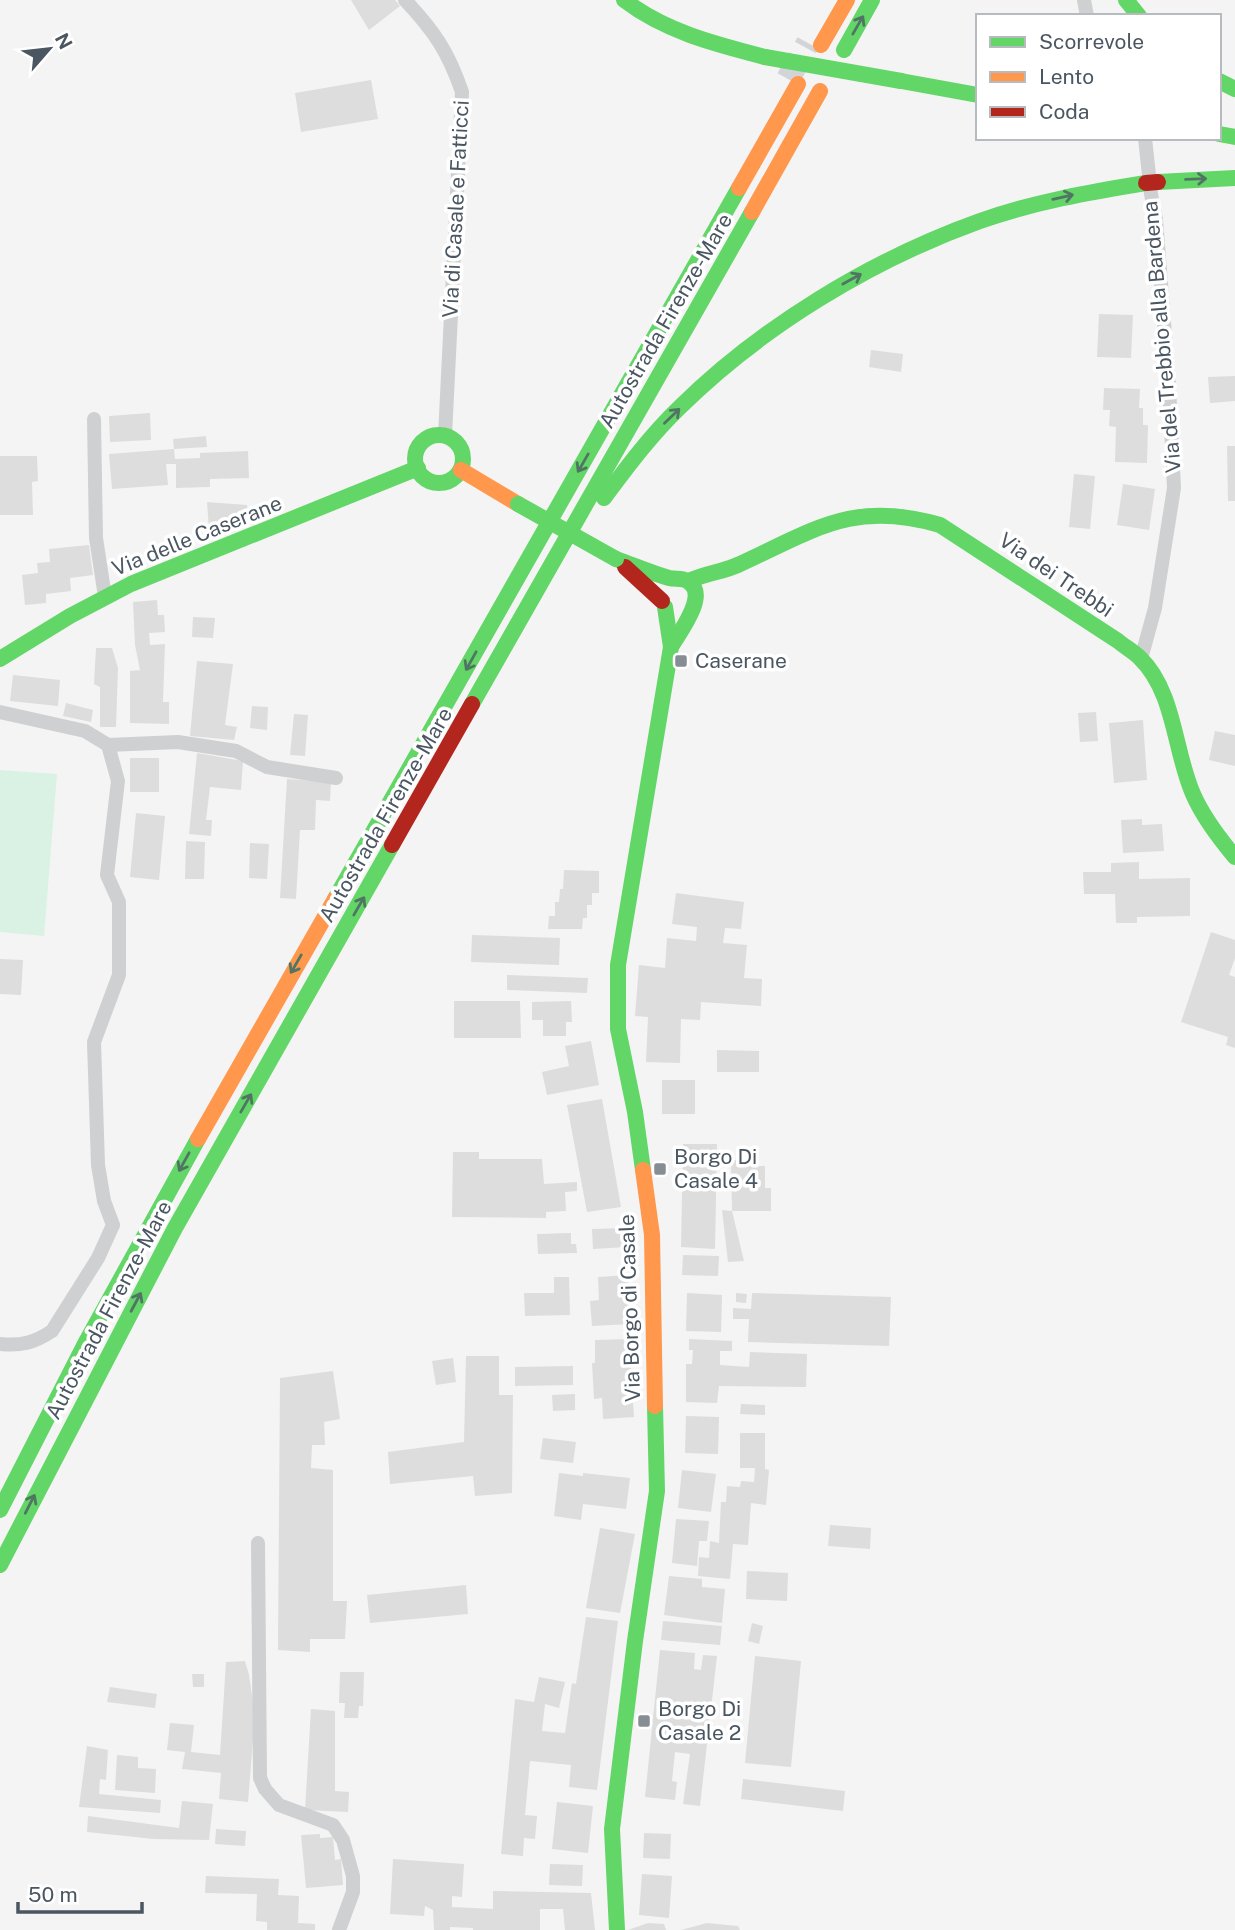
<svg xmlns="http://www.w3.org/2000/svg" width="1235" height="1930" font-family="'Public Sans',sans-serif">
	<rect width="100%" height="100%" fill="#f4f4f4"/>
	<polygon fill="#d9f2e3" points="0,770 57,774 44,936 0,932"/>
	<g fill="#ddddde">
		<polygon points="351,0 395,0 400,6 369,30"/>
		<polygon points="371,80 378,119 301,132 295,93"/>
		<polygon points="1099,314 1133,315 1131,358 1097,357"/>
		<polygon points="871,350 903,354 901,372 869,367"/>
		<polygon points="1235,376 1235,401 1210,403 1208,377"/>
		<polygon points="1104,388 1140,389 1139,408 1143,408 1143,425 1148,425 1147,463 1115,462 1116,427 1109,426 1110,410 1103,410"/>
		<polygon points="150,413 151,440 110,442 109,416"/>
		<polygon points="206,436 207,447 174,449 173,439"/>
		<polygon points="1227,446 1235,446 1235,501 1228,501"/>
		<polygon points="174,449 175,459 200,458 200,453 248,451 249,478 210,479 210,487 176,488 176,464 166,464 168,485 112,489 109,454"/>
		<polygon points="0,456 37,456 38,481 32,482 33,515 0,515"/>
		<polygon points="1074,474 1095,476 1090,529 1069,527"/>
		<polygon points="1123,484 1155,489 1149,530 1117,525"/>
		<polygon points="207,502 247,505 248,515 209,529"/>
		<polygon points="89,545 93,575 70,578 71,591 46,594 46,603 25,605 22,575 38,573 37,563 50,562 49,549"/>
		<polygon points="157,600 158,615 164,615 165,632 149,633 150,645 165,644 163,702 169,702 169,724 130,723 130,671 140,670 135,645 133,602"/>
		<polygon points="193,617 215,618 213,638 192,637"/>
		<polygon points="96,648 112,648 118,668 116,727 100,727 100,687 94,684"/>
		<polygon points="197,661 233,664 225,725 237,727 234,740 190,736"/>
		<polygon points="13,675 60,680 58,706 10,701"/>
		<polygon points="66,703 93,710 91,722 63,716"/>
		<polygon points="252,706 268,707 267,730 250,728"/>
		<polygon points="1096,712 1098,741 1080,742 1078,713"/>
		<polygon points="294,714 308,715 305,756 290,755"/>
		<polygon points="1143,720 1147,780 1114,783 1109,723"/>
		<polygon points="1215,731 1235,735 1235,766 1209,760"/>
		<polygon points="197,753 243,761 241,790 210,787 206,820 212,820 211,836 189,834"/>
		<rect x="130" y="758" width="29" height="34"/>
		<polygon points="287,779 331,782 330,801 316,800 315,830 300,830 296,899 280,898"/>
		<polygon points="136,813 165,816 159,880 130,877"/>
		<polygon points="1142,819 1142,825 1162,824 1164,851 1123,853 1121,820"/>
		<polygon points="186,841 205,842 204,879 185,879"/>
		<polygon points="250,843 269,844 267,879 249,878"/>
		<polygon points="1139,862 1139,879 1190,878 1190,916 1137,917 1137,923 1116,923 1115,894 1084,894 1083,872 1111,872 1111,863"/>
		<polygon points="564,870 599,871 599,893 592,893 592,905 587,905 587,918 583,918 582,929 548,929 549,916 555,916 555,902 559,902 560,889 563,889"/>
		<polygon points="676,893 744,902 741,929 725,928 723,943 747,945 744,978 762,979 761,1006 701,1002 700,1020 681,1019 680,1063 646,1062 648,1017 635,1016 639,965 665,968 667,938 696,941 697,927 672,924"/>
		<polygon points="1211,932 1235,940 1235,958 1229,975 1235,977 1235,1048 1226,1045 1228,1037 1181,1022"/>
		<polygon points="472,935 560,938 559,965 471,962"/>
		<polygon points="0,959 23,960 21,995 0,994"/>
		<polygon points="507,975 588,978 587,993 507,990"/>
		<polygon points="454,1001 520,1001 521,1038 454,1038"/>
		<polygon points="571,1001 572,1022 566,1022 566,1036 543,1036 543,1020 532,1020 532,1002"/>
		<polygon points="591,1041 599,1085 547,1095 542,1072 569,1066 565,1046"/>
		<polygon points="717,1050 759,1051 759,1072 717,1072"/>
		<rect x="662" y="1080" width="33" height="34"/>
		<polygon points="602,1099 621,1207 587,1212 567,1105"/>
		<polygon points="683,1144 717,1144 715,1249 681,1247"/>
		<polygon points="453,1152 479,1152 479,1159 542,1159 544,1184 577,1182 577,1191 565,1192 566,1211 546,1212 546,1218 452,1217"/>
		<polygon points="731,1160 751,1160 751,1166 765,1166 765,1188 771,1188 771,1211 732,1211"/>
		<polygon points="722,1210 732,1211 744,1261 728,1262"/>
		<polygon points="625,1228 626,1247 593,1249 592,1229"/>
		<polygon points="571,1233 571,1244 576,1244 577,1253 538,1254 537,1234"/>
		<polygon points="683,1255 719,1256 718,1276 682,1275"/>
		<polygon points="628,1275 631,1324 592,1326 590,1301 599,1300 598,1277"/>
		<polygon points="554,1277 569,1277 570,1315 525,1316 524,1293 554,1293"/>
		<polygon points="687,1293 722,1295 721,1332 686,1331"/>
		<polygon points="736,1293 747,1294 746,1303 736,1302"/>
		<polygon points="752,1293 891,1297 889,1346 748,1342 749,1319 733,1319 733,1308 751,1309"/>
		<polygon points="629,1339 634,1417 603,1419 602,1398 594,1399 592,1363 595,1363 595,1340"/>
		<polygon points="689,1339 732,1341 732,1351 720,1351 720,1365 749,1367 750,1352 807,1354 806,1387 719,1386 717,1403 686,1402 686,1364 692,1364 693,1350 689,1350"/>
		<polygon points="466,1356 499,1356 499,1395 513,1395 512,1493 475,1496 473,1476 390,1484 388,1452 464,1442"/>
		<polygon points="453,1358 456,1382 436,1385 432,1361"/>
		<polygon points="573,1366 573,1385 515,1386 515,1367"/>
		<polygon points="333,1371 340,1419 324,1422 325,1445 312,1445 311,1468 333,1470 333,1601 347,1601 345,1639 310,1639 310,1652 278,1650 280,1378"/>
		<polygon points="575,1394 575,1410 553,1411 552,1395"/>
		<polygon points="741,1404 765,1405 765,1415 740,1414"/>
		<polygon points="686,1416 719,1417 718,1454 685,1453"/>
		<polygon points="740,1433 765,1433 765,1469 769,1470 766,1505 751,1503 748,1545 733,1544 730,1579 698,1576 699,1557 709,1558 710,1541 719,1543 721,1502 726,1502 727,1486 740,1487 741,1481 754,1482 755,1468 740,1468"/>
		<polygon points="543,1438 576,1442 573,1463 540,1459"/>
		<polygon points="682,1470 716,1474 711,1512 678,1508"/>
		<polygon points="559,1473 583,1476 583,1473 630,1478 626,1509 583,1504 581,1520 554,1516"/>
		<polygon points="676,1519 709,1521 707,1541 699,1541 697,1566 672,1563"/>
		<polygon points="830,1525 871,1528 870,1549 828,1546"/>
		<polygon points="600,1528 635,1534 620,1613 586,1608"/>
		<polygon points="747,1571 788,1573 787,1601 746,1599"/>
		<polygon points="669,1576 702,1579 702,1587 725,1589 722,1623 664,1615"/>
		<polygon points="466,1585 468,1614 370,1623 367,1595"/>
		<polygon points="586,1617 618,1621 597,1790 569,1787 571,1765 530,1761 525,1815 537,1816 535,1839 524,1838 523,1856 501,1854 515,1699 534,1702 539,1677 565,1682 559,1708 545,1704 542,1731 565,1733 572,1683 576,1684"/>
		<polygon points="663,1621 722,1626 720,1645 661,1640"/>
		<polygon points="752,1623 763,1626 759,1644 748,1641"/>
		<polygon points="660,1650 695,1653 694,1669 701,1670 703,1655 717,1656 700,1806 683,1804 690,1754 675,1752 672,1781 677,1782 675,1800 645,1797"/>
		<polygon points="755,1656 801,1661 791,1767 745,1763"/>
		<polygon points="245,1661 249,1675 255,1716 248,1802 219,1799 221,1773 182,1769 185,1752 167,1750 170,1723 194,1725 191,1752 220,1755 226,1662"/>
		<polygon points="340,1672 364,1672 363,1706 359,1706 358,1718 344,1718 345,1703 339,1703"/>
		<polygon points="192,1674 204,1674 204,1687 193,1687"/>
		<polygon points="110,1687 157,1694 155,1708 107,1702"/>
		<polygon points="311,1709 335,1711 335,1791 349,1792 348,1812 305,1810"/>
		<polygon points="87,1746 108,1750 106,1780 100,1779 99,1794 161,1800 160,1813 79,1807"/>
		<polygon points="117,1755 138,1757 138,1768 156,1769 155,1793 115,1790"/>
		<polygon points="743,1779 845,1791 843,1811 741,1799"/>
		<polygon points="182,1801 213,1804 209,1840 154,1839 87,1832 88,1816 179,1828"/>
		<polygon points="557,1802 593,1806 588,1853 552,1849"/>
		<polygon points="216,1829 246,1831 245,1846 215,1844"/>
		<polygon points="644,1833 671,1834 670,1859 643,1858"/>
		<polygon points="320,1834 320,1838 333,1837 335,1860 341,1859 343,1885 306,1888 301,1835"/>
		<polygon points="393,1859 464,1864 462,1897 452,1896 452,1907 493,1909 493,1891 591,1893 595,1930 565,1930 563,1909 540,1909 540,1930 473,1930 473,1928 450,1927 450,1930 434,1930 433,1910 425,1906 424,1916 390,1914"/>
		<polygon points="550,1864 583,1865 582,1886 549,1885"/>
		<polygon points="642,1874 672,1876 669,1918 639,1915"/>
		<polygon points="206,1876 279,1879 278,1895 299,1896 298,1923 315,1924 315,1930 267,1930 267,1922 256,1921 257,1894 205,1893"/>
		<polygon points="648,1923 664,1924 666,1930 628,1930"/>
		<polygon points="707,1923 738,1926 740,1930 681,1930"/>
	</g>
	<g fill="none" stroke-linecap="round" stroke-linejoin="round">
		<polyline stroke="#d2d4d7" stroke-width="24" stroke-dasharray="24 12" stroke-linecap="butt" points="788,79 808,43"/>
		<g stroke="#ced0d2" stroke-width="14">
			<path d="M405 0C434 31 448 51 462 92L445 436"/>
			<polyline points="1084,0 1087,16"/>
			<polyline points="94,419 96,538 105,597"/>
			<polyline points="1141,659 1155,608 1174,488 1169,386 1156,219 1151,194 1145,138"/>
			<path d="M0 712 85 731 108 745 118 781 107 875 119 902V975L94 1042 98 1165 104 1201 113 1225 98 1258 52 1331C34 1343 21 1346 0 1344"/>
			<polyline points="108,745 178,742 236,751 267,767 336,778"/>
			<polyline points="258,1543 260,1778 265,1789 279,1805 333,1825 343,1840 353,1876 353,1892 339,1930"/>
		</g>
		<g stroke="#63d668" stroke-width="16">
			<path d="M624 0C666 32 715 44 765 57"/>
			<polyline points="1126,0 1139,16"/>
			<polyline points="844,50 872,0"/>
			<polyline points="901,81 978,95"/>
			<polyline points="1219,81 1235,89"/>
			<polyline points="1219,134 1235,137"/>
			<polyline points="1158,182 1235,178"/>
			<circle cx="439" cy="459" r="24"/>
			<path d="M604 498C627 467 651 435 679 408 761 327 871 260 980 221 1034 202 1090 192 1146 183"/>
			<path d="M616 559C633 565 651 573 669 578 676 580 684 577 690 583 708 596 679 633 671 647L618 965V1029L635 1112 643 1170"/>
			<path d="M689 581C705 573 724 572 740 564 816 529 854 500 940 525L1118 641C1125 647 1133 651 1140 658 1175 692 1174 751 1193 794 1203 817 1219 838 1235 857"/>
			<polyline points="665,607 671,647"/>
			<polyline points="0,659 70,616 131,584 418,468"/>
			<polyline points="472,704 752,212"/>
			<polyline points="335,899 739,188"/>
			<polyline points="0,1510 87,1340 198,1139"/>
			<polyline points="0,1565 175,1228 392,845"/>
			<polyline points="617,1930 612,1829 635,1641 657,1491 655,1406"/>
		</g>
		<g stroke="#ff974d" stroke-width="16">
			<polyline points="821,45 847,0"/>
			<polyline points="739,188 798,84"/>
			<polyline points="752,212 820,91"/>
			<polyline points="461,470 518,504"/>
			<polyline points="198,1139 335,899"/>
			<polyline points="643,1170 652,1235 655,1406"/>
		</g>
		<g stroke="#b3261e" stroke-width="16">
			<polyline points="625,567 662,601"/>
			<polyline points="392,845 472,704"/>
		</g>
		<g stroke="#63d668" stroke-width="16">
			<polyline points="765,57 901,81"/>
			<polyline points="518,504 616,559"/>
		</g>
		<polyline stroke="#b3261e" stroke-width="16" points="1146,183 1158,182"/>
	</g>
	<defs><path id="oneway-shaft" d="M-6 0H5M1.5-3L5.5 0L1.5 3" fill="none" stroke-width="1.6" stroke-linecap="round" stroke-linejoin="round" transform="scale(1.75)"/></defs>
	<g stroke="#507663">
		<use href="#oneway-shaft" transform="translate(858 25) rotate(-60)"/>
		<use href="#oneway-shaft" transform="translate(1196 179) rotate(-2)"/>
		<use href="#oneway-shaft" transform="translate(1063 197) rotate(-13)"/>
		<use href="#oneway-shaft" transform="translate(852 279) rotate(-29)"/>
		<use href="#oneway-shaft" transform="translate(672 416) rotate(-44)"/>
		<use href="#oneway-shaft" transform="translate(583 463) rotate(120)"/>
		<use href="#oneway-shaft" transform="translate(471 661) rotate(119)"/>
		<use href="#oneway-shaft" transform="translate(359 906) rotate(-60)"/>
		<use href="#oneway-shaft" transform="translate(296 964) rotate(120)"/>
		<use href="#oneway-shaft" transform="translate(246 1103) rotate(-60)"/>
		<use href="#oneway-shaft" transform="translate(184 1162) rotate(119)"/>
		<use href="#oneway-shaft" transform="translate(136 1302) rotate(-62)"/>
		<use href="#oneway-shaft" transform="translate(30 1504) rotate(-63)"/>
	</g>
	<g fill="#868d94" stroke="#fff" stroke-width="2.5">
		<rect x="674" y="654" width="14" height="14" rx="3.5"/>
		<rect x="653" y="1162" width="14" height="14" rx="3.5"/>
		<rect x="637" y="1714" width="14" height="14" rx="3.5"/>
	</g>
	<g text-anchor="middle" stroke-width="7" stroke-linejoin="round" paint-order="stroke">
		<g font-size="21" fill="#4a5661" stroke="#fff">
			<text transform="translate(456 209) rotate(-87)" y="7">Via di Casale e Fatticci</text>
			<text transform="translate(666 321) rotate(-60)" y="7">Autostrada Firenze-Mare</text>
			<text transform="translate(1162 337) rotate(-95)" y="7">Via del Trebbio alla Bardena</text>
			<text transform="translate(197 536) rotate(-22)" y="7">Via delle Caserane</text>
			<text transform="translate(1056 575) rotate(34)" y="7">Via dei Trebbi</text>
			<text transform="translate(386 815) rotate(-60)" y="7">Autostrada Firenze-Mare</text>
			<text transform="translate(630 1308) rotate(-92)" y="7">Via Borgo di Casale</text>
			<text transform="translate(109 1310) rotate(-62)" y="7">Autostrada Firenze-Mare</text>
		</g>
		<g font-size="21" fill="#4a5661" stroke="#fff" text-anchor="start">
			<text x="695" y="668">Caserane</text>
			<text x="674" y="1164">Borgo Di<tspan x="674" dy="24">Casale 4</tspan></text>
			<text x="658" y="1716">Borgo Di<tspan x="658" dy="24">Casale 2</tspan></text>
		</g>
	</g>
	<rect x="976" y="14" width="245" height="126" fill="#ffffff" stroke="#b7bbc0" stroke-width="2"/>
	<rect x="990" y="37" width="35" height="10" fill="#63d668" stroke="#b7bbc0" stroke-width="2"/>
	<text x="1039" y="49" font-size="21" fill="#4a5661">Scorrevole</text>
	<rect x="990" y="72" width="35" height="10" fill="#ff974d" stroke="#b7bbc0" stroke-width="2"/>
	<text x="1039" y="84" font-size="21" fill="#4a5661">Lento</text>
	<rect x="990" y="107" width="35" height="10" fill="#b3261e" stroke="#b7bbc0" stroke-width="2"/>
	<text x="1039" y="119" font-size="21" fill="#4a5661">Coda</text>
	<g transform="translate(49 49) rotate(62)" stroke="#ffffff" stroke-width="5" paint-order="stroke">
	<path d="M0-5L12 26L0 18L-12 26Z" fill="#4a5661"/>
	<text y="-10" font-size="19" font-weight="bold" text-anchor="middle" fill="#4a5661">N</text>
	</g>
	<path d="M18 1902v10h124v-10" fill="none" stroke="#4a5661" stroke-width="3.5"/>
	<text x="28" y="1902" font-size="21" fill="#4a5661" stroke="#ffffff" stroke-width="5" paint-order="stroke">50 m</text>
</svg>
